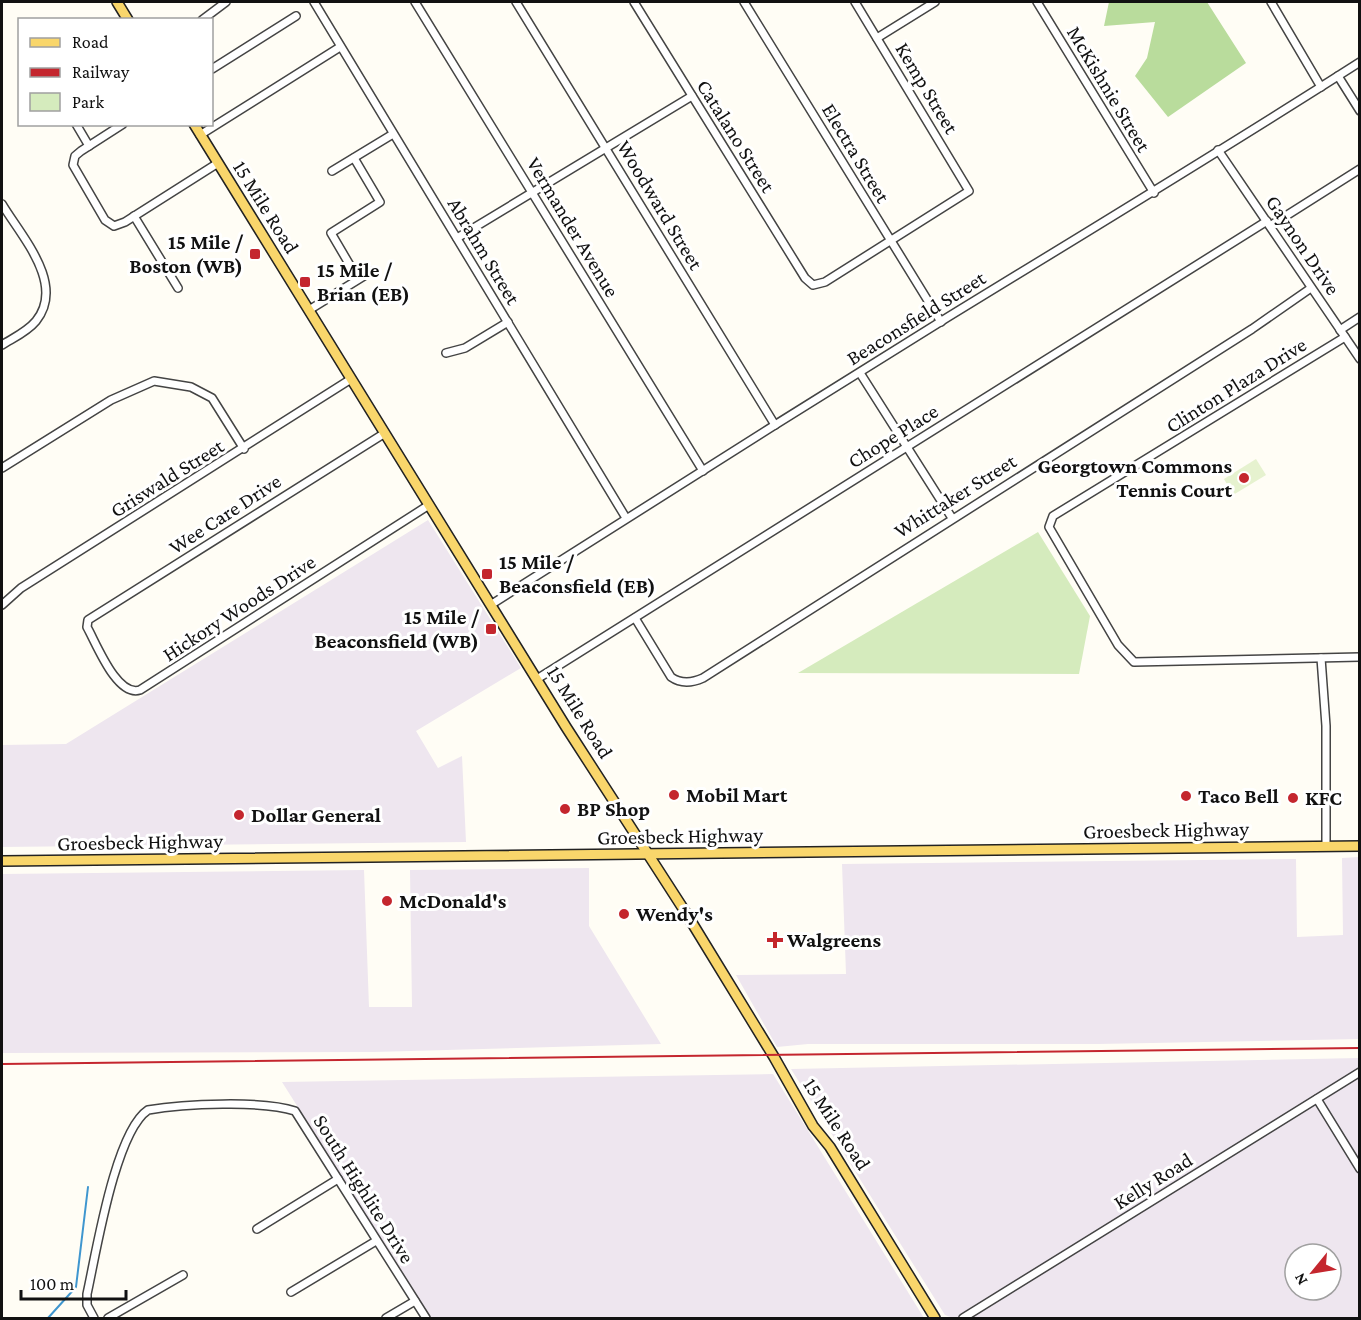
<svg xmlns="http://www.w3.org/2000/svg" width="1361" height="1320" font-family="'Crimson Pro',serif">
	<rect width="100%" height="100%" fill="#fffdf5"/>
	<g fill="#eee6ef" fill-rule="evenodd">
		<polygon points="428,520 521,668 416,731 438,768 462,756 466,842 2,847 2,745 66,744"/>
		<polygon points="1359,857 1359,1039 1098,1044 808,1044 777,1047 736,975 846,974 842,864 1296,859 1297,937 1343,935 1342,858"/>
		<polygon points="589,868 589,926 661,1044 374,1052 2,1053 2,874 364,870 369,1007 412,1007 410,870"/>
		<path d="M1359 1058V1318H953L945 1315 791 1069ZM1295 1254H1331V1290H1295Z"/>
		<polygon points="773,1074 924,1318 431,1318 282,1082"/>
	</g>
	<polygon fill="#d5ebbd" points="1038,532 1090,616 1079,674 798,673"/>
	<polygon fill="#b9dc9c" points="1109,2 1207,2 1246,63 1168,117 1135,76 1147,58 1155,22 1104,26"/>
	<polygon fill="#e6f2cf" points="1256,459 1266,475 1233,495 1224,479"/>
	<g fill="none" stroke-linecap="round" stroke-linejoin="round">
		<polyline stroke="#3f96cf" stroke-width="2" points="48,1318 76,1287 88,1187"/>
		<defs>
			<g id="minor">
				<polyline points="314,2 626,518"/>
				<polyline points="415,2 703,471"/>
				<polyline points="516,2 775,425"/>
				<polyline points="634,2 805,278 813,285 825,282 969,191 855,2"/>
				<polyline points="744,2 941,322"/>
				<polyline points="1037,2 1154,193"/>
				<polyline points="1271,2 1321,87"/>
				<polyline points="202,20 226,2"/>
				<polyline points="877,38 935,2"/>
				<polyline points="212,69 296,16"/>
				<polyline points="1338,76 1360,111"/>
				<polyline points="76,124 89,146"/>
				<polyline points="123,124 81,151 75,156 73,165 105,220 114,226 125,222 218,163"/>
				<polyline points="200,135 340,47"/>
				<polyline points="1218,150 1360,359"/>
				<polyline points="354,158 380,202 331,233 358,279"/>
				<polyline points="332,171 393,134"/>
				<path d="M2 204C21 236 66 284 36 321 27 332 13 338 2 345"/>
				<polyline points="134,216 178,288"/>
				<polyline points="1270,226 1360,169"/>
				<polyline points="457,238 692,96"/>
				<polyline points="309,310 372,271"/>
				<polyline points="1340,330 1360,317"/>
				<polyline points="1345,337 1053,516 1049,527 1118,645 1134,662 1360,657"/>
				<polyline points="446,353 465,348 508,322"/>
				<polyline points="860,373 952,518"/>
				<path d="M385 433 88 620 87 627C97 645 117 697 140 690L429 505"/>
				<polyline points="2,468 111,400 154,381 191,387 212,398 244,449"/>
				<path d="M492 604C641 509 790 415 940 322 1080 236 1221 151 1360 62"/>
				<polyline points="2,605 21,588 351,379"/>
				<path d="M635 618 671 677C681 684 692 683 703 678L1252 329 1311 288"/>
				<polyline points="1321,658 1326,726 1326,846"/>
				<polyline points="537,679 1267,221"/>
				<polyline points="1317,1099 1360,1169"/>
				<polyline points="257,1229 338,1179"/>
				<polyline points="291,1292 376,1241"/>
				<path d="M94 1318 87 1305V1294C96 1254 115 1132 148 1110 183 1104 263 1100 295 1111L426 1318"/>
				<polyline points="108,1318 183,1275"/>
				<polyline points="386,1318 415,1301"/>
				<polyline points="963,1318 1360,1072"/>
			</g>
			<g id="major">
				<polyline points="117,2 128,20"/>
				<polyline points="194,124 566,727 686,913 774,1057 813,1126 830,1147 935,1318"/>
				<polyline points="2,861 1360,846"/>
			</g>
		</defs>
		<use href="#minor" stroke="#444" stroke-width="10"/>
		<use href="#major" stroke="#222" stroke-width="12"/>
		<use href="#minor" stroke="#fff" stroke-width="7"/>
		<use href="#major" stroke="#f9d66b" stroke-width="9"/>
		<polyline stroke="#c4262e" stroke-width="2" points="2,1064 1360,1048"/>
	</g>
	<g fill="#c4262e" stroke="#fff" stroke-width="2">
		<rect x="249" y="248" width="12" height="12" rx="3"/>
		<rect x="299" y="276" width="12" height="12" rx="3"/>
		<circle cx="1244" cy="478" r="6"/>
		<rect x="481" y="568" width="12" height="12" rx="3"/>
		<rect x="485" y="623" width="12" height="12" rx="3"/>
		<circle cx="674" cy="795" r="6"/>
		<circle cx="1186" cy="796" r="6"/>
		<circle cx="1293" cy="798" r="6"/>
		<circle cx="565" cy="809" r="6"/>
		<circle cx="239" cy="815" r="6"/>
		<circle cx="387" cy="901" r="6"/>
		<circle cx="624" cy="914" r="6"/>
		<path d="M772 931h6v6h6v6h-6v6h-6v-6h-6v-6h6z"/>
	</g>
	<g text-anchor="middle" stroke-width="6" stroke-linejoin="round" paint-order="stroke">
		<g font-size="21" fill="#111" stroke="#fff">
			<text transform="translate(927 88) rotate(59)" y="7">Kemp Street</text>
			<text transform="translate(1109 89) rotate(59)" y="7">McKishnie Street</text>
			<text transform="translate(736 136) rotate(58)" y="7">Catalano Street</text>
			<text transform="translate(856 153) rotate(59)" y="7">Electra Street</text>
			<text transform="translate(660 205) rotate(59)" y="7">Woodward Street</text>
			<text transform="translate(266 207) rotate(58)" y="7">15 Mile Road</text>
			<text transform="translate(573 227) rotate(59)" y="7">Vermander Avenue</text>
			<text transform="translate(1303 245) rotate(56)" y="7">Gaynon Drive</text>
			<text transform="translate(484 251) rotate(59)" y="7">Abrahm Street</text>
			<text transform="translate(916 318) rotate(-32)" y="7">Beaconsfield Street</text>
			<text transform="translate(1236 385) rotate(-32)" y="7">Clinton Plaza Drive</text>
			<text transform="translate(893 436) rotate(-32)" y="7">Chope Place</text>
			<text transform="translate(167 478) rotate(-32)" y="7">Griswald Street</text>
			<text transform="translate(955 496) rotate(-32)" y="7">Whittaker Street</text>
			<text transform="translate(225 514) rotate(-33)" y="7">Wee Care Drive</text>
			<text transform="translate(239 608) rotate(-33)" y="7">Hickory Woods Drive</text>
			<text transform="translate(580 712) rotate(58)" y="7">15 Mile Road</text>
			<text transform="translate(1166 830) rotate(-1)" y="7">Groesbeck Highway</text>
			<text transform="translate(680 836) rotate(-1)" y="7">Groesbeck Highway</text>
			<text transform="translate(140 842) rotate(-1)" y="7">Groesbeck Highway</text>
			<text transform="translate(837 1124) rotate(57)" y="7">15 Mile Road</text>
			<text transform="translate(1153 1181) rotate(-32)" y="7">Kelly Road</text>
			<text transform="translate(364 1189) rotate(58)" y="7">South Highlite Drive</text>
		</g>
		<g font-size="21" font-weight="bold" fill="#111" stroke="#fff" text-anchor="start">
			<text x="243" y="249" text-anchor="end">15 Mile /<tspan x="243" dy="24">Boston (WB)</tspan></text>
			<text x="317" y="277">15 Mile /<tspan x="317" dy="24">Brian (EB)</tspan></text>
			<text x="1232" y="473" text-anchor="end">Georgtown Commons<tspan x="1232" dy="24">Tennis Court</tspan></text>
			<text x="499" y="569">15 Mile /<tspan x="499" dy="24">Beaconsfield (EB)</tspan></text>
			<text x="479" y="624" text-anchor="end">15 Mile /<tspan x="479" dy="24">Beaconsfield (WB)</tspan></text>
			<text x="686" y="802">Mobil Mart</text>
			<text x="1198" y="803">Taco Bell</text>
			<text x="1305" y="805">KFC</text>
			<text x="577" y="816">BP Shop</text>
			<text x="251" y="822">Dollar General</text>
			<text x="399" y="908">McDonald's</text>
			<text x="636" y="921">Wendy's</text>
			<text x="787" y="947">Walgreens</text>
		</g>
	</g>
	<rect width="1361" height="1320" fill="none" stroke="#111111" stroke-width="6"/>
	<rect x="18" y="18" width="195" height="108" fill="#ffffff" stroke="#a0a0a0" stroke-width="1.5"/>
	<rect x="30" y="38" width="30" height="9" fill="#f9d66b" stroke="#a0a0a0" stroke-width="1.5"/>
	<text x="72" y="48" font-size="18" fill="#111111">Road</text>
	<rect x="30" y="68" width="30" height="9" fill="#c4262e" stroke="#a0a0a0" stroke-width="1.5"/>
	<text x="72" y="78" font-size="18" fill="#111111">Railway</text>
	<rect x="30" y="93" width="30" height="18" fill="#d5ebbd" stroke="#a0a0a0" stroke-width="1.5"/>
	<text x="72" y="108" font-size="18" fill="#111111">Park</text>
	<g transform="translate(1313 1272) rotate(240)"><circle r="28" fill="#ffffff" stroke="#a0a0a0" stroke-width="1.5"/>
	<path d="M0-4.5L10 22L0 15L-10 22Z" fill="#c4262e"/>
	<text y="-9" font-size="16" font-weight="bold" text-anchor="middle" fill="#111111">N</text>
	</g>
	<path d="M21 1290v9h105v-9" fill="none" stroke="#111111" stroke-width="3"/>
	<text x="30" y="1290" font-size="18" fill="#111111" stroke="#ffffff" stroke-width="4.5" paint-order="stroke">100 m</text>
</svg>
